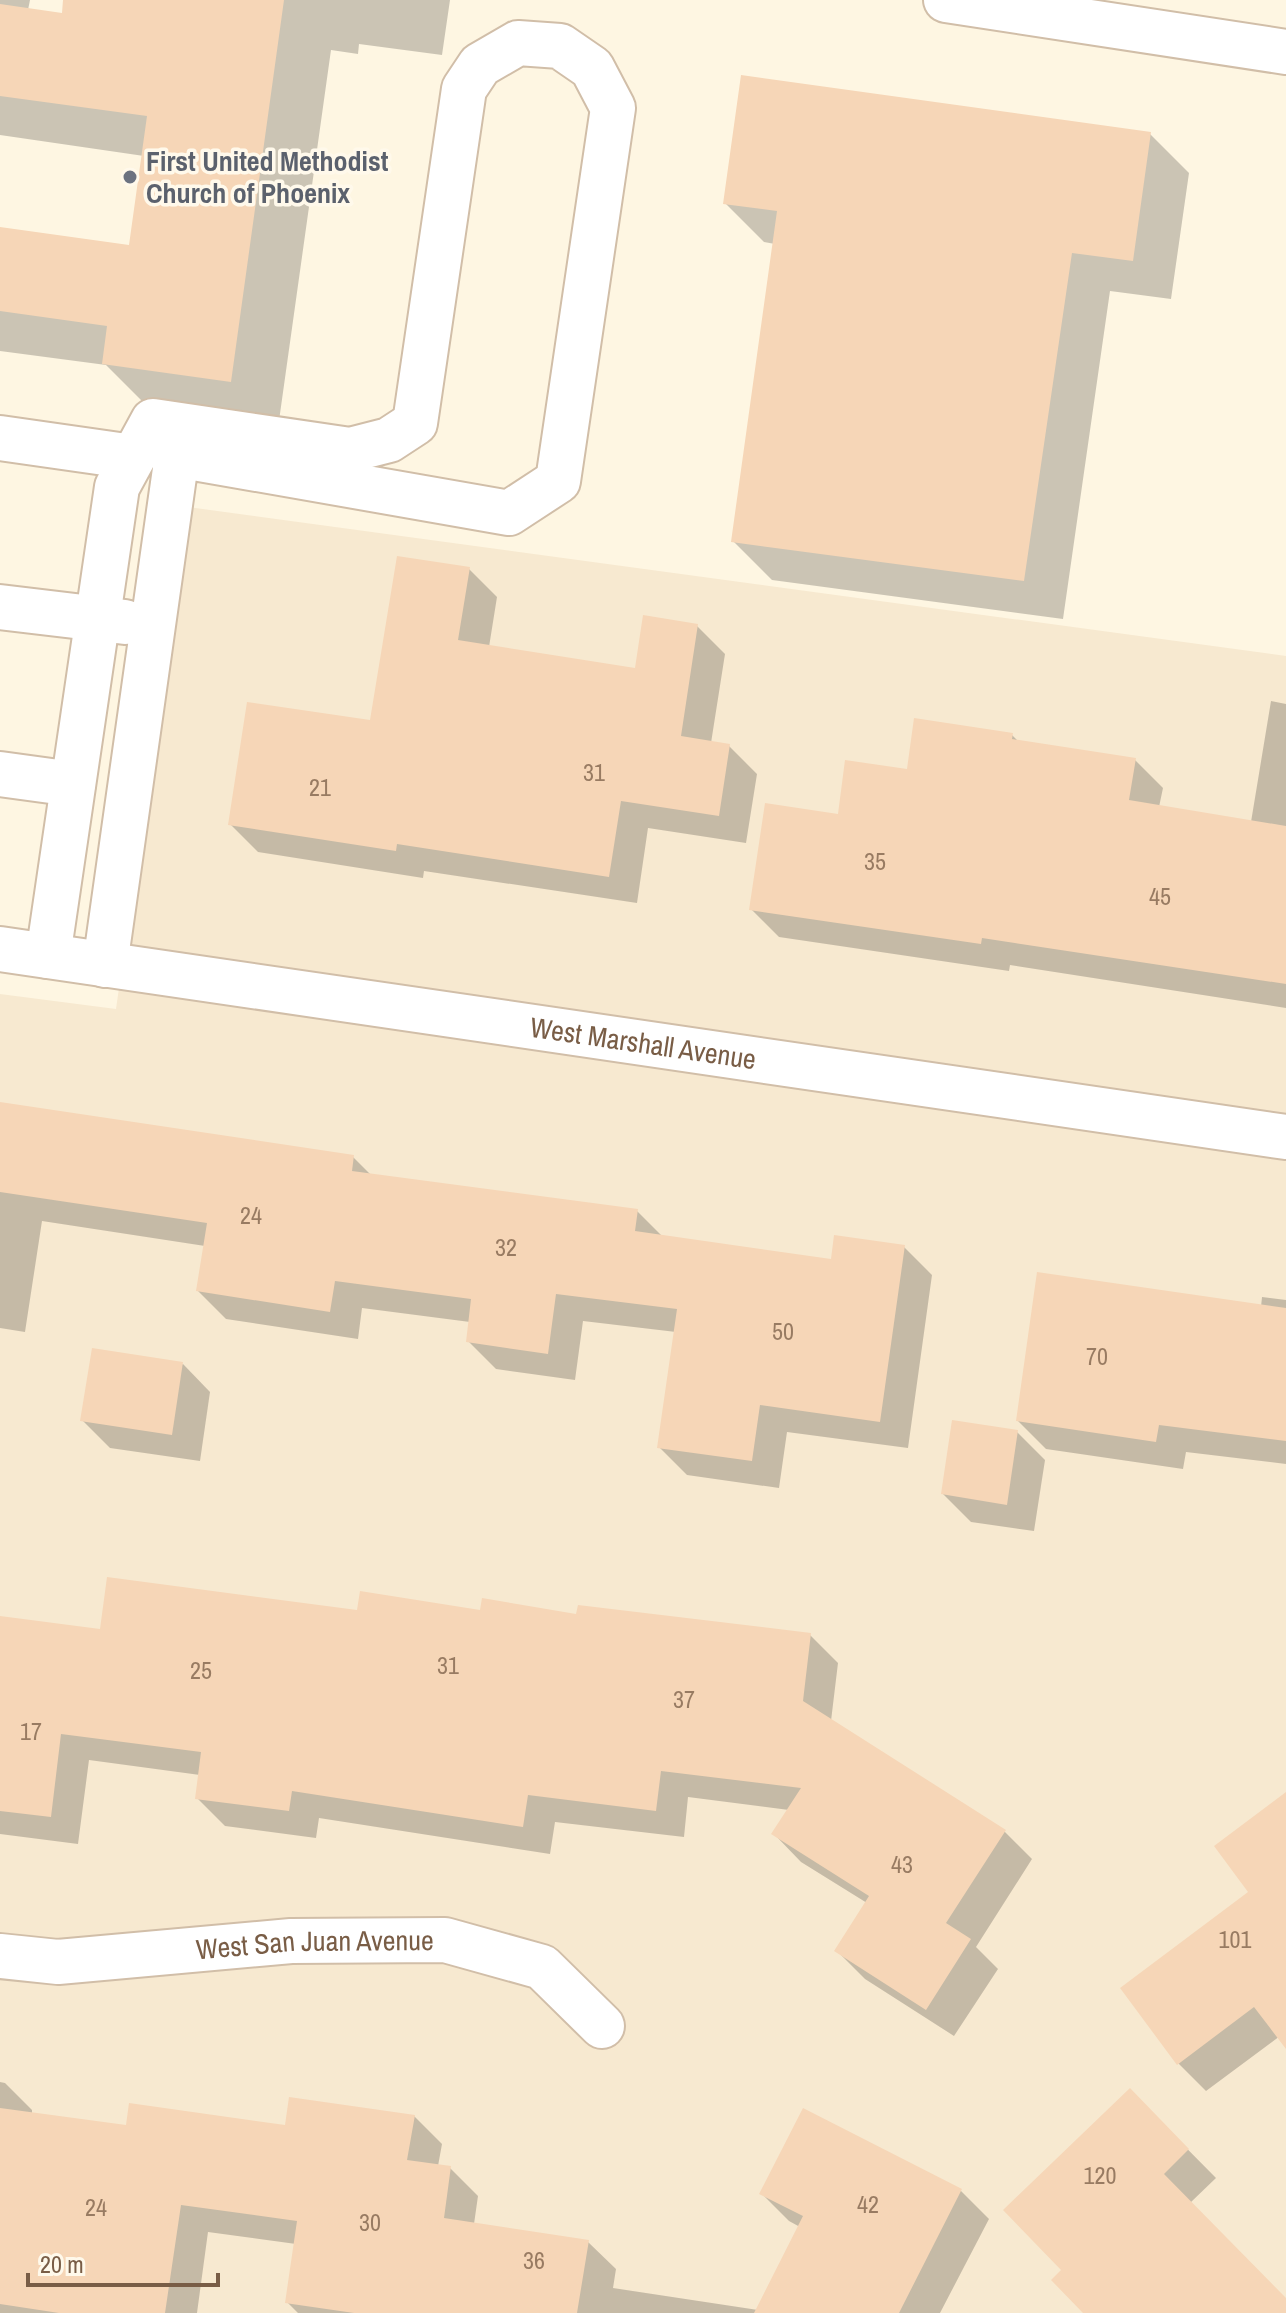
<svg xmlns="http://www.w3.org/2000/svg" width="1286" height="2313" font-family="'Archivo Narrow',sans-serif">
	<rect width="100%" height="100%" fill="#fef6e2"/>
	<polygon fill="#f7e9d0" points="188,507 1286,656 1286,2313 0,2313 0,994 116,1009"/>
	<g fill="#0003">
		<polygon points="0,0 30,0 28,10 162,29 166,0 450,0 442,55 359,44 358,54 331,50 278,428 151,410 106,365 0,351 0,229 131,248 144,156 0,135"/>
		<polygon points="1150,134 1189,173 1171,299 1110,291 1063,619 772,580 733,541 775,244 764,242 725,203"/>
		<polygon points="469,569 497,597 489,647 637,670 697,626 725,654 711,743 729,746 757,774 746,843 648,828 637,903 424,871 423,878 258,852 230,824 372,722"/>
		<polygon points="1271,701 1286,704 1286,1008 1010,965 1009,971 779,937 751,909 839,816 908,771 1012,735 1019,742 1135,760 1163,788 1159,807 1251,822"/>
		<polygon points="0,1104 353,1157 372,1176 637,1211 663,1237 832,1261 904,1247 932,1275 908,1448 787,1432 779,1488 687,1475 659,1447 676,1332 583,1321 575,1380 496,1369 468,1341 470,1322 362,1308 358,1339 226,1319 198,1291 205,1246 42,1221 25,1332 0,1328"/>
		<polygon points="1262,1297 1286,1300 1286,1464 1186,1452 1183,1469 1046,1449 1018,1421 1261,1307"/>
		<polygon points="183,1364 210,1392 200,1461 110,1448 82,1420"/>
		<polygon points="1017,1432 1045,1460 1034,1531 971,1522 943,1494"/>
		<polygon points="359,1612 578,1616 810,1635 838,1663 831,1721 1004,1831 1032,1859 976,1947 998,1969 954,2036 865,1979 837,1951 867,1903 801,1862 774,1834 789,1810 688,1797 684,1837 555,1822 550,1854 319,1818 316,1838 225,1826 197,1798 200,1775 89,1760 78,1844 0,1834 0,1618 101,1631"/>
		<polygon points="1286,1799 1286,2042 1280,2036 1206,2091 1178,2063 1251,1892"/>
		<polygon points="0,2082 5,2083 32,2110 32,2114 127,2128 287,2128 414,2116 442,2144 438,2166 450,2168 478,2196 474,2224 588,2242 616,2269 613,2288 758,2310 800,2227 789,2221 762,2194 804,2111 961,2191 989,2219 940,2313 298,2313 287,2302 296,2244 208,2232 197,2313 0,2313"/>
		<polygon points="1130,2091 1216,2178 1190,2203 1286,2301 1286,2313 1086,2313 1064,2270"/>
	</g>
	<g fill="#f6d6b7">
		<polygon points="63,0 284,0 231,382 102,364 107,326 0,311 0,227 129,245 147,116 0,96 0,4 62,13"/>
		<polygon points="741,75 1151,132 1133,261 1072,253 1024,581 731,542 777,211 723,204"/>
		<polygon points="397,556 470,567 458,640 635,668 643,615 698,624 681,736 730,744 719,816 621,801 609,877 397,844 396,851 228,825 247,702 370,720"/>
		<polygon points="914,718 1013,733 1012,739 1136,758 1129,800 1286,826 1286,984 982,938 981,944 749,910 765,803 838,814 845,760 907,769"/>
		<polygon points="0,1102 354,1155 352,1171 638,1209 635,1231 831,1259 834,1235 905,1245 880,1422 760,1405 752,1461 657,1448 677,1309 556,1294 548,1354 466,1342 471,1299 335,1281 330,1312 196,1291 207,1223 0,1192"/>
		<polygon points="1037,1272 1286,1308 1286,1441 1159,1425 1156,1442 1016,1421"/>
		<polygon points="92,1348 183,1362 172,1435 80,1421"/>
		<polygon points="952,1420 1018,1430 1007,1505 941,1494"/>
		<polygon points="107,1577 357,1610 360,1591 480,1610 482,1598 576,1614 578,1605 811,1633 803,1701 1006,1830 946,1923 971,1939 926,2010 834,1951 869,1896 771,1834 801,1788 661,1771 656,1811 528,1795 523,1827 292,1791 289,1811 195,1799 201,1752 61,1734 51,1817 0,1811 0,1616 100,1629"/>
		<polygon points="1286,1792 1286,2049 1254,2007 1177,2065 1120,1988 1248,1892 1214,1846"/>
		<polygon points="1130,2088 1189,2149 1164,2174 1286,2298 1286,2313 1083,2313 1051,2280 1061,2270 1003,2210"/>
		<polygon points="289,2097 415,2115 407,2160 451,2166 444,2218 589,2240 577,2313 354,2313 285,2303 297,2221 181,2205 165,2313 59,2313 0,2304 0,2108 126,2125 129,2103 285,2125"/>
		<polygon points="803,2108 962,2189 899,2313 754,2313 803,2216 759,2194"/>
	</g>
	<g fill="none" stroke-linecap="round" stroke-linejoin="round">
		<defs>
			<g id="minor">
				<polyline points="946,0 1286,52"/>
				<polyline points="0,438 133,457"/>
				<polyline points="0,607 125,622"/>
				<polyline points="0,774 73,784"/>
				<path id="s1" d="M0 949 1286 1137"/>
				<polyline points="48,956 117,487 153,421 350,450 389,440 415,423 464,89 480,65 518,43 560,46 592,68 613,108 558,481 509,513 177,455 105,965"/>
				<path id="s2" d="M0 1956 58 1962 291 1941 445 1940 542 1967 602 2026"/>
			</g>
		</defs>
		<use href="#minor" stroke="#d1bea8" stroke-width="48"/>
		<use href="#minor" stroke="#fff" stroke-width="44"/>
	</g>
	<circle fill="#6b7280" stroke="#fff9eb" stroke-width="3" cx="130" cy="177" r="8"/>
	<g text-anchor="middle" stroke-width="7" stroke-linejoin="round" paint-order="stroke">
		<g font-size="24" fill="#987b62">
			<text x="594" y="781">31</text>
			<text x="320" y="796">21</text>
			<text x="875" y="870">35</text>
			<text x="1160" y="905">45</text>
			<text x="251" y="1224">24</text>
			<text x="506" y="1256">32</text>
			<text x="783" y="1340">50</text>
			<text x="1097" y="1365">70</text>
			<text x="448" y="1674">31</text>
			<text x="201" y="1679">25</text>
			<text x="684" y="1708">37</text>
			<text x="31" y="1740">17</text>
			<text x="902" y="1873">43</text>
			<text x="1235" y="1948">101</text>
			<text x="1100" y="2184">120</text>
			<text x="868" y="2213">42</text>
			<text x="96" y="2216">24</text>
			<text x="370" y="2231">30</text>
			<text x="534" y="2269">36</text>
		</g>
		<g font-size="28" font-weight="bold" fill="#5b616d" stroke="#fff9eb" text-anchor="start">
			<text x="146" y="171">First United Methodist<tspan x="146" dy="32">Church of Phoenix</tspan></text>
		</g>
		<g font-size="28" fill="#795d46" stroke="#fff9eb">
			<text dy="10" stroke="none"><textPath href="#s1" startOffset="650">West Marshall Avenue</textPath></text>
			<text dy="10" stroke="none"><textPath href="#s2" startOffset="316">West San Juan Avenue</textPath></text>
		</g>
	</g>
	<path d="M28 2273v12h190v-12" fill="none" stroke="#795d46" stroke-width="4"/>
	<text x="40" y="2273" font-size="24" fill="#795d46" stroke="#fff9eb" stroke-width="6" paint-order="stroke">20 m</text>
</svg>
